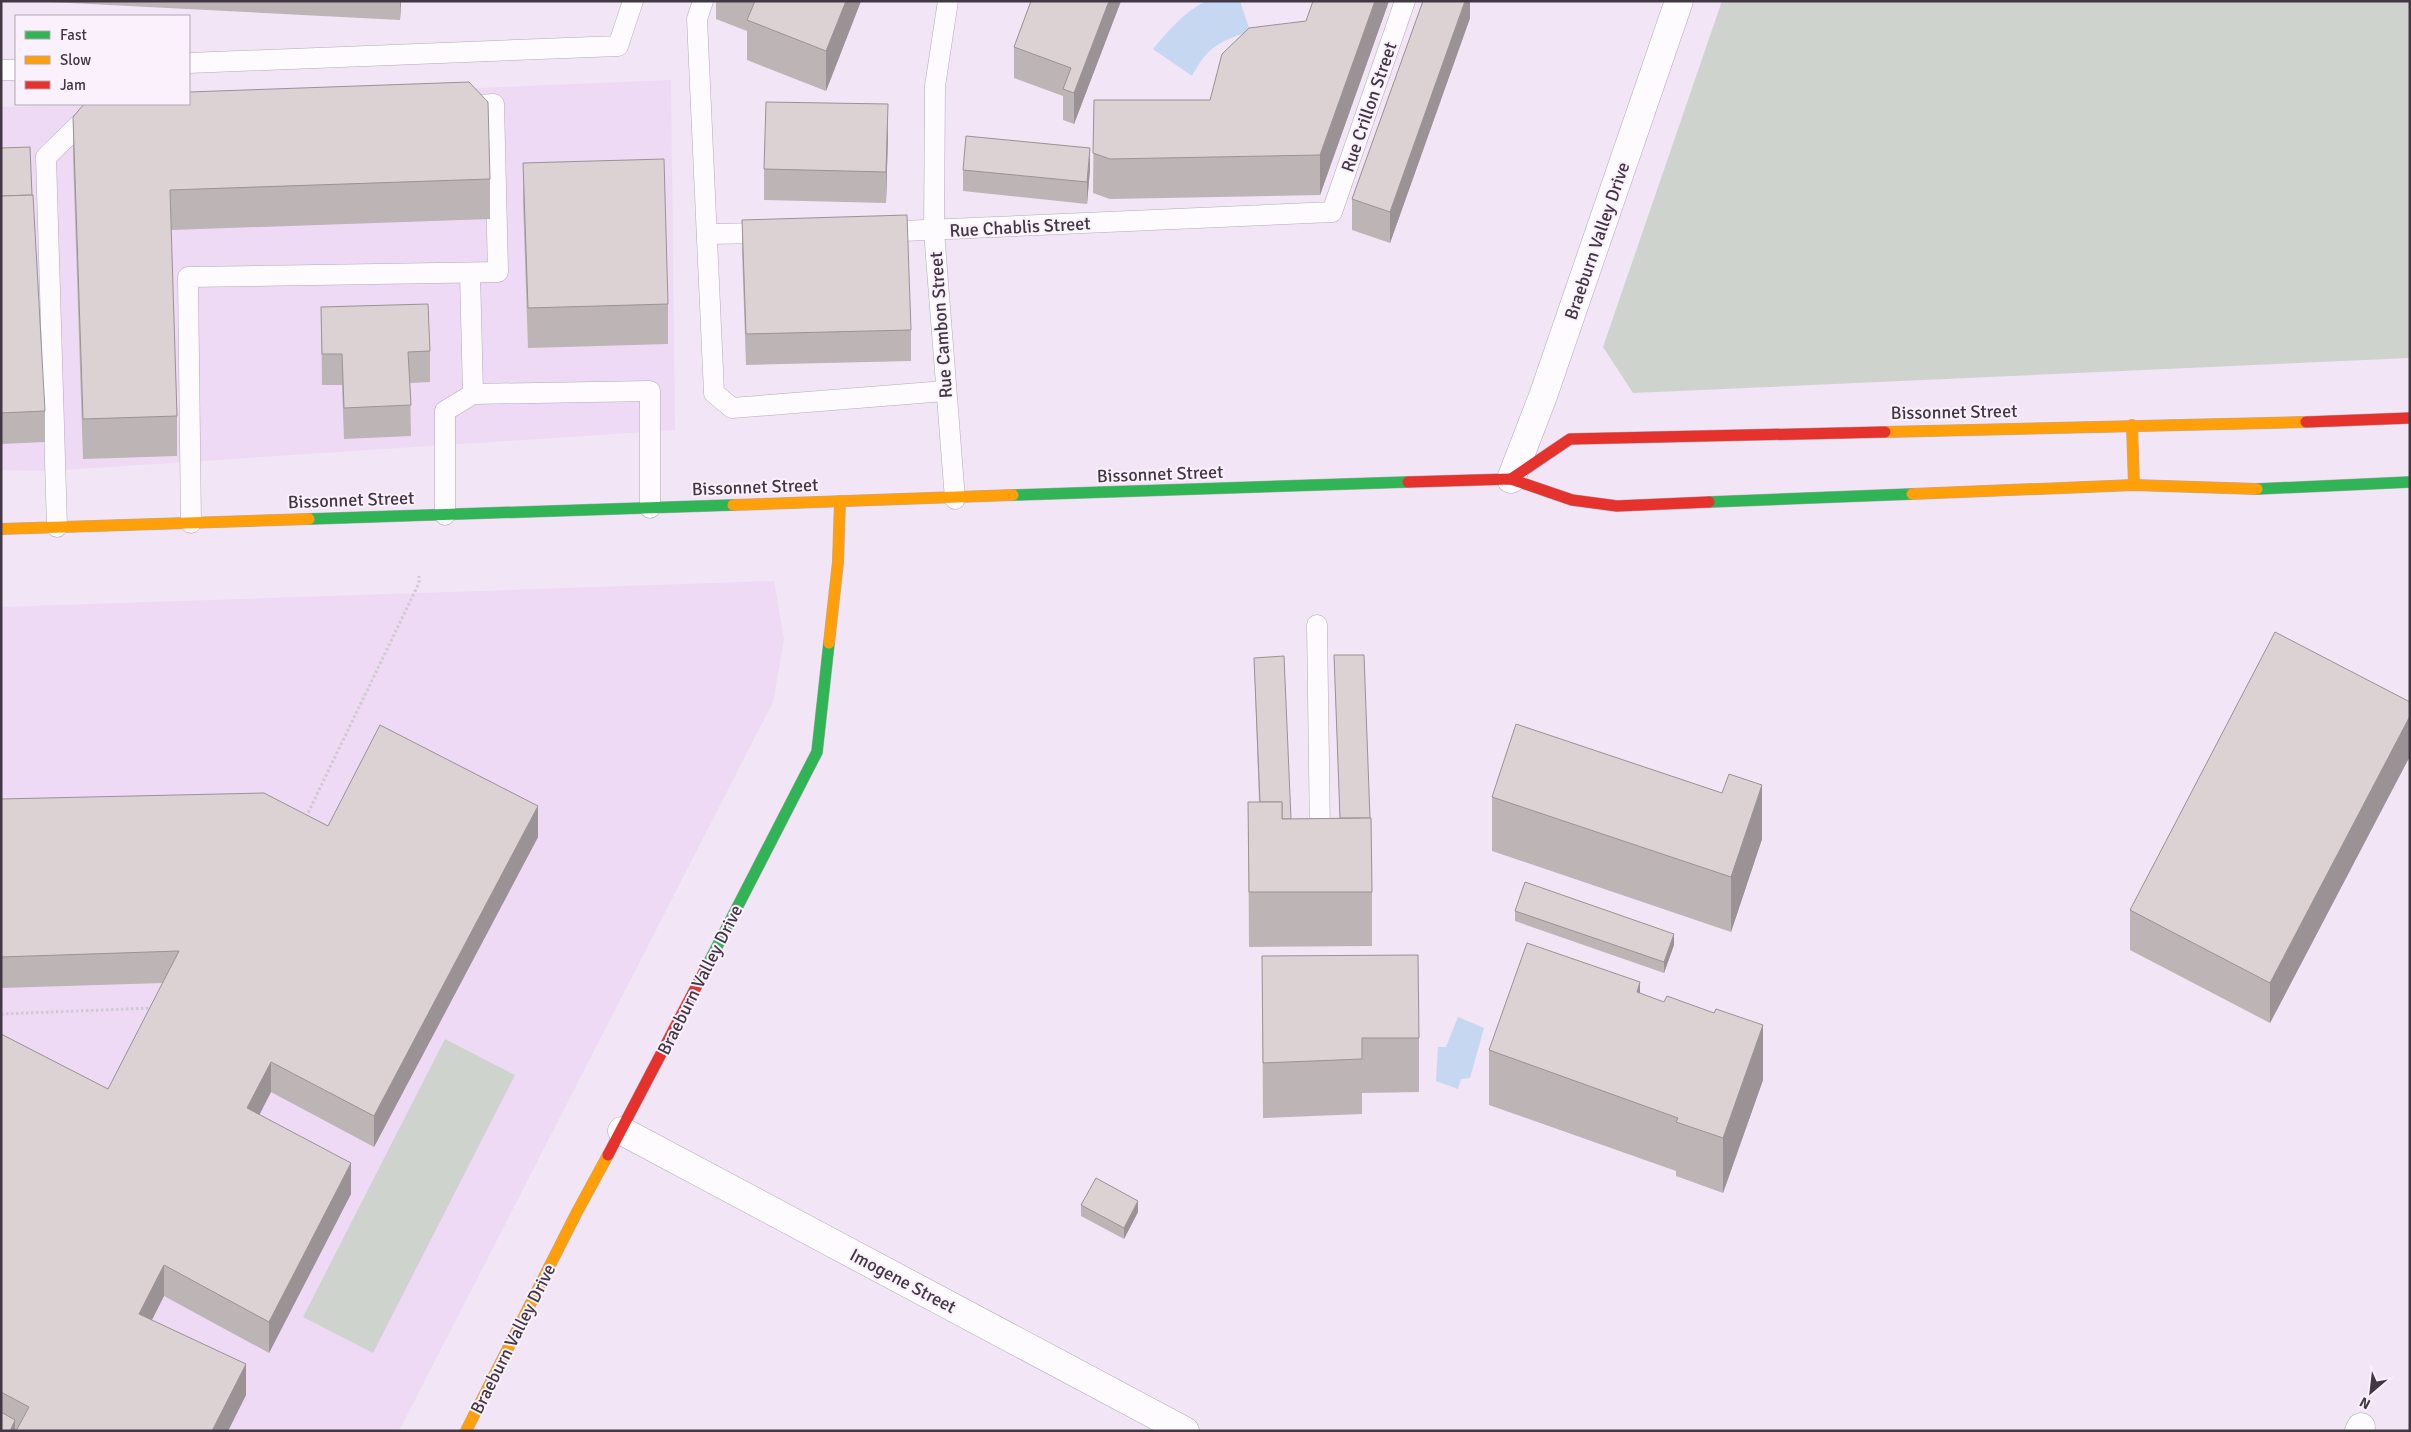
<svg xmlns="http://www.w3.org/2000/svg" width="2411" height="1432" font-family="Signika,sans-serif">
	<rect width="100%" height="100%" fill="#f1e5f6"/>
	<g fill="#eedaf5">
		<polygon points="671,80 675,430 48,471 1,470 1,107 189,104 189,100"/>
		<polygon points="774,581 784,639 773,702 399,1431 1,1431 1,607"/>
	</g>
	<g fill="#ced3cd">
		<polygon points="1722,1 2410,1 2410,358 1633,393 1603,347"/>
		<polygon points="445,1039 515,1075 373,1353 303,1317"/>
	</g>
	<g fill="#c6d8f1">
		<path d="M1206 1H1240L1250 31C1219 42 1208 46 1192 76L1153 49C1168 31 1184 12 1206 1Z"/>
		<polygon points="1458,1017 1484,1028 1470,1078 1461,1079 1458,1089 1436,1081 1438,1047 1446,1047"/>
	</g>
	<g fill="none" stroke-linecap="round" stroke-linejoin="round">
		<defs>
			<g id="lane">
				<polyline points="703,1 697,19 714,393 732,408 945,391"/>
				<polyline points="948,1 935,86 934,231 955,499"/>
				<polyline points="189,63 618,46 633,1"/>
				<polyline points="1,70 16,70"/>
				<polyline points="880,232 1332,212 1405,1"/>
				<polyline points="707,234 769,233"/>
				<polyline points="470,274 473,394"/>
				<polyline points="445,515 445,411 473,394 650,391 650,508"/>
				<polyline points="191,523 188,277 498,272 494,104 461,106"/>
				<polyline points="57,527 46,157 85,119 95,119"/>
				<polyline points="1317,625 1320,833"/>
			</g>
			<g id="street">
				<polyline points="1511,479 1543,396 1679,1"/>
				<polyline points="622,1131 1185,1431"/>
				<polyline points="2359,1431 2361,1427"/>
			</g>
			<g id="fast">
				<polyline points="2257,489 2410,482"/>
				<polyline points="1013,495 1408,482"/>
				<polyline points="1709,502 1912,494"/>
				<polyline points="309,519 733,505"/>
				<polyline points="706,968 817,752 829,643"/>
			</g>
			<g id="slow">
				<polyline points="2132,425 2134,485"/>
				<polyline points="1885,432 2306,422"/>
				<polyline points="1912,494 2134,485 2257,489"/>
				<polyline points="733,505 1013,495"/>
				<polyline points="1,529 309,519"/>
				<polyline points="829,643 838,562 840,501"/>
				<polyline points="466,1431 577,1212 608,1155"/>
			</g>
			<g id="jam">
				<polyline points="2306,422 2410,418"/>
				<polyline points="1511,479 1570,439 1885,432"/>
				<polyline points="1408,482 1511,479 1572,500 1617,506 1709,502"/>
				<polyline points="608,1155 706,968"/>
			</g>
		</defs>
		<use href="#lane" stroke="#b3aab7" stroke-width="21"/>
		<use href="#street" stroke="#b3aab7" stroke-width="29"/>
		<use href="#fast" stroke="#b3aab7" stroke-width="12"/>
		<use href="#slow" stroke="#b3aab7" stroke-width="12"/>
		<use href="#jam" stroke="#b3aab7" stroke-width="12"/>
		<g stroke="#cfcad1" stroke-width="3" stroke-dasharray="2.5 2.5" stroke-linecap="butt">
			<polyline points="306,817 419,583 419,576"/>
			<polyline points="1,1014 153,1008"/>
		</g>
		<use href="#lane" stroke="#fdfbfe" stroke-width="20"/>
		<use href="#street" stroke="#fdfbfe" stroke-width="28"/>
		<use href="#fast" stroke="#30b455" stroke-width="11"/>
		<use href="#slow" stroke="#ff9f0a" stroke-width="11"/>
		<use href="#jam" stroke="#e5322d" stroke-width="11"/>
	</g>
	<g fill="#bdb4b5">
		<polygon points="31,1 401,1 400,20"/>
		<polygon points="716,1 861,1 826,91 747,60 747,31 716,19"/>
		<polygon points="1031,1 1121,1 1074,124 1063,120 1063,96 1014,78 1014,47"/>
		<polygon points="1389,1 1320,195 1110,199 1093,193 1094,100 1210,100 1306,21"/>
		<polygon points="1470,1 1470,18 1390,243 1352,230 1352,199"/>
		<polygon points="73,117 490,179 490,219 171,230 177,416 177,456 83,459 73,157"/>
		<polygon points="888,135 886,203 764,200 764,169"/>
		<polygon points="1,148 45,411 45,442 1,444"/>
		<polygon points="523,163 668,304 668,344 528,348 523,202"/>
		<polygon points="1090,169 1087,204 963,191 963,170"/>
		<polygon points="742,220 911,330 911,361 746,365 742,251"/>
		<polygon points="321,307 430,351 430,382 410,383 411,436 344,439 342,385 322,385"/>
		<polygon points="1334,655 1372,892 1372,946 1249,947 1248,802 1259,802 1254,658 1291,819 1340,818"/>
		<polygon points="2410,702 2410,756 2270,1023 2130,950 2130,910"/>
		<polygon points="1722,793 1762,839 1731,932 1492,851 1492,797"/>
		<polygon points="1,799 328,826 538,837 374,1147 271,1092 259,1115 351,1194 269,1353 164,1296 152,1320 246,1395 228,1431 1,1431 1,1034 108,1089 163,983 1,988"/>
		<polygon points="1515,911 1674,945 1664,973 1515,921"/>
		<polygon points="1262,956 1419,1038 1419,1092 1362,1093 1362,1114 1263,1118"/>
		<polygon points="1640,993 1763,1080 1723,1193 1676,1176 1676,1171 1489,1105 1489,1050"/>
		<polygon points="1081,1205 1138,1212 1124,1239 1081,1216"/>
	</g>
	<g fill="#9a9294">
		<polygon points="400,1 401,1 400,20"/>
		<polygon points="846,1 861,1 826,91 826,51"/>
		<polygon points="1109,1 1121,1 1074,124 1074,93"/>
		<polygon points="1375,1 1389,1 1320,195 1320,155"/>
		<polygon points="1465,1 1470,1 1470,18 1390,243 1390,212"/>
		<polygon points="888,104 888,135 886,203 886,172"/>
		<polygon points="1090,148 1090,169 1087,204 1087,182"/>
		<polygon points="2410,716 2410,756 2270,1023 2270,983"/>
		<polygon points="1762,785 1762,839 1731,932 1731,877"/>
		<polygon points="538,806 538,837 374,1147 374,1116"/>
		<polygon points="1674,934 1674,945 1664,973 1664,962"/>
		<polygon points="1640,982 1640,1037 1637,992"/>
		<polygon points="1763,1025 1763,1080 1723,1193 1723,1138"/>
		<polygon points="271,1062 271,1092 247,1139 247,1108"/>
		<polygon points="351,1163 351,1194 269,1353 269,1322"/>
		<polygon points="1138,1201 1138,1212 1124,1239 1124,1228"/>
		<polygon points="164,1265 164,1296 139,1345 139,1314"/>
		<polygon points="246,1364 246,1395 228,1431 212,1431"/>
		<polygon points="15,1420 15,1431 10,1431"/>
	</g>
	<g fill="#dcd1d3" stroke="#9a9294">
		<polygon points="755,1 846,1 826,51 747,20"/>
		<polygon points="1031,1 1109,1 1074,93 1063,89 1071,68 1014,47"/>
		<polygon points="1313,1 1375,1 1320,155 1110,159 1093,153 1094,100 1210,100 1222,54 1249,28 1306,21"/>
		<polygon points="1423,1 1465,1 1390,212 1352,199"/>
		<polygon points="469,82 488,102 490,179 170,190 177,416 83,419 73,117 84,104 189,104 189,92"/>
		<polygon points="766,102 888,104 886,172 764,169"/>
		<polygon points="966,136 1090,148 1087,182 963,170"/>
		<polygon points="30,147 32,195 1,196 1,148"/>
		<polygon points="664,159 668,304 528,308 523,163"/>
		<polygon points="33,195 45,411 1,413 1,196"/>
		<polygon points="907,215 911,330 746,334 742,220"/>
		<polygon points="428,304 430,351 408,352 411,405 344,408 342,354 322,354 321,307"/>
		<polygon points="2275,632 2410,702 2410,716 2270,983 2130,910"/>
		<polygon points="1334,655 1364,655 1370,818 1340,818"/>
		<polygon points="1284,656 1291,819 1282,819 1282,802 1260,802 1254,658"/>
		<polygon points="1516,724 1722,793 1729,774 1762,785 1731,877 1492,797"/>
		<polygon points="380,725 538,806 374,1116 271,1062 247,1108 351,1163 269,1322 164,1265 139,1314 246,1364 212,1431 16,1431 29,1407 1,1392 1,1034 108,1089 179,951 1,957 1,799 264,793 328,826"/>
		<polygon points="1248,802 1282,802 1282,819 1371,818 1372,892 1249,892"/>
		<polygon points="1525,882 1674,934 1664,962 1515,911"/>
		<polygon points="1527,943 1640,982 1637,992 1664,1002 1667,996 1714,1013 1716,1009 1763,1025 1723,1138 1676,1122 1678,1118 1489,1050"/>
		<polygon points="1418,955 1419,1038 1362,1038 1362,1059 1263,1063 1262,956"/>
		<polygon points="1096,1178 1138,1201 1124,1228 1081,1205"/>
		<polygon points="1,1412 15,1420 10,1431 1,1431"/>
	</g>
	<g text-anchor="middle" stroke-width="4" stroke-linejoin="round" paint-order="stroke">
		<g font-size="18" fill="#413844" stroke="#faf1fd">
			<text transform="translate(1369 107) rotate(-71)" y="6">Rue Crillon Street</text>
			<text transform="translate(1020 227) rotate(-3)" y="6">Rue Chablis Street</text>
			<text transform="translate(1597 241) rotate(-71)" y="6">Braeburn Valley Drive</text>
			<text transform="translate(941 325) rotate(-94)" y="6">Rue Cambon Street</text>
			<text transform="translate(1954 412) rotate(-1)" y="6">Bissonnet Street</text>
			<text transform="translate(1160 474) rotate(-2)" y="6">Bissonnet Street</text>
			<text transform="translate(755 487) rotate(-2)" y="6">Bissonnet Street</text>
			<text transform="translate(351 500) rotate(-2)" y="6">Bissonnet Street</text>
			<text transform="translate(700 980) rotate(-63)" y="6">Braeburn Valley Drive</text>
			<text transform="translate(903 1281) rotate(28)" y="6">Imogene Street</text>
			<text transform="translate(513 1339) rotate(-63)" y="6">Braeburn Valley Drive</text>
		</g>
	</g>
	<rect width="2411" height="1432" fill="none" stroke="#413844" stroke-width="5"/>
	<rect x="15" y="15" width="175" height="90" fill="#faf1fd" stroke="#b0a7b3"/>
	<rect x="25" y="31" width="25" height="8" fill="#30b455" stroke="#b0a7b3"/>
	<text x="60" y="40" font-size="15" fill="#413844">Fast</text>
	<rect x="25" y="56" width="25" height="8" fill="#ff9f0a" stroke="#b0a7b3"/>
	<text x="60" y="65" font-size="15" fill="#413844">Slow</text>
	<rect x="25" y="81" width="25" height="8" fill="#e5322d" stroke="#b0a7b3"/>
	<text x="60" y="90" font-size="15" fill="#413844">Jam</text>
	<g transform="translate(2371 1392) rotate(208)" stroke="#faf1fd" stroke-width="4" paint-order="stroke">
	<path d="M0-4L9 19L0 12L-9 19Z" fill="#413844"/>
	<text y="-8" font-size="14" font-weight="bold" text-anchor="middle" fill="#413844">N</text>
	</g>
</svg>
